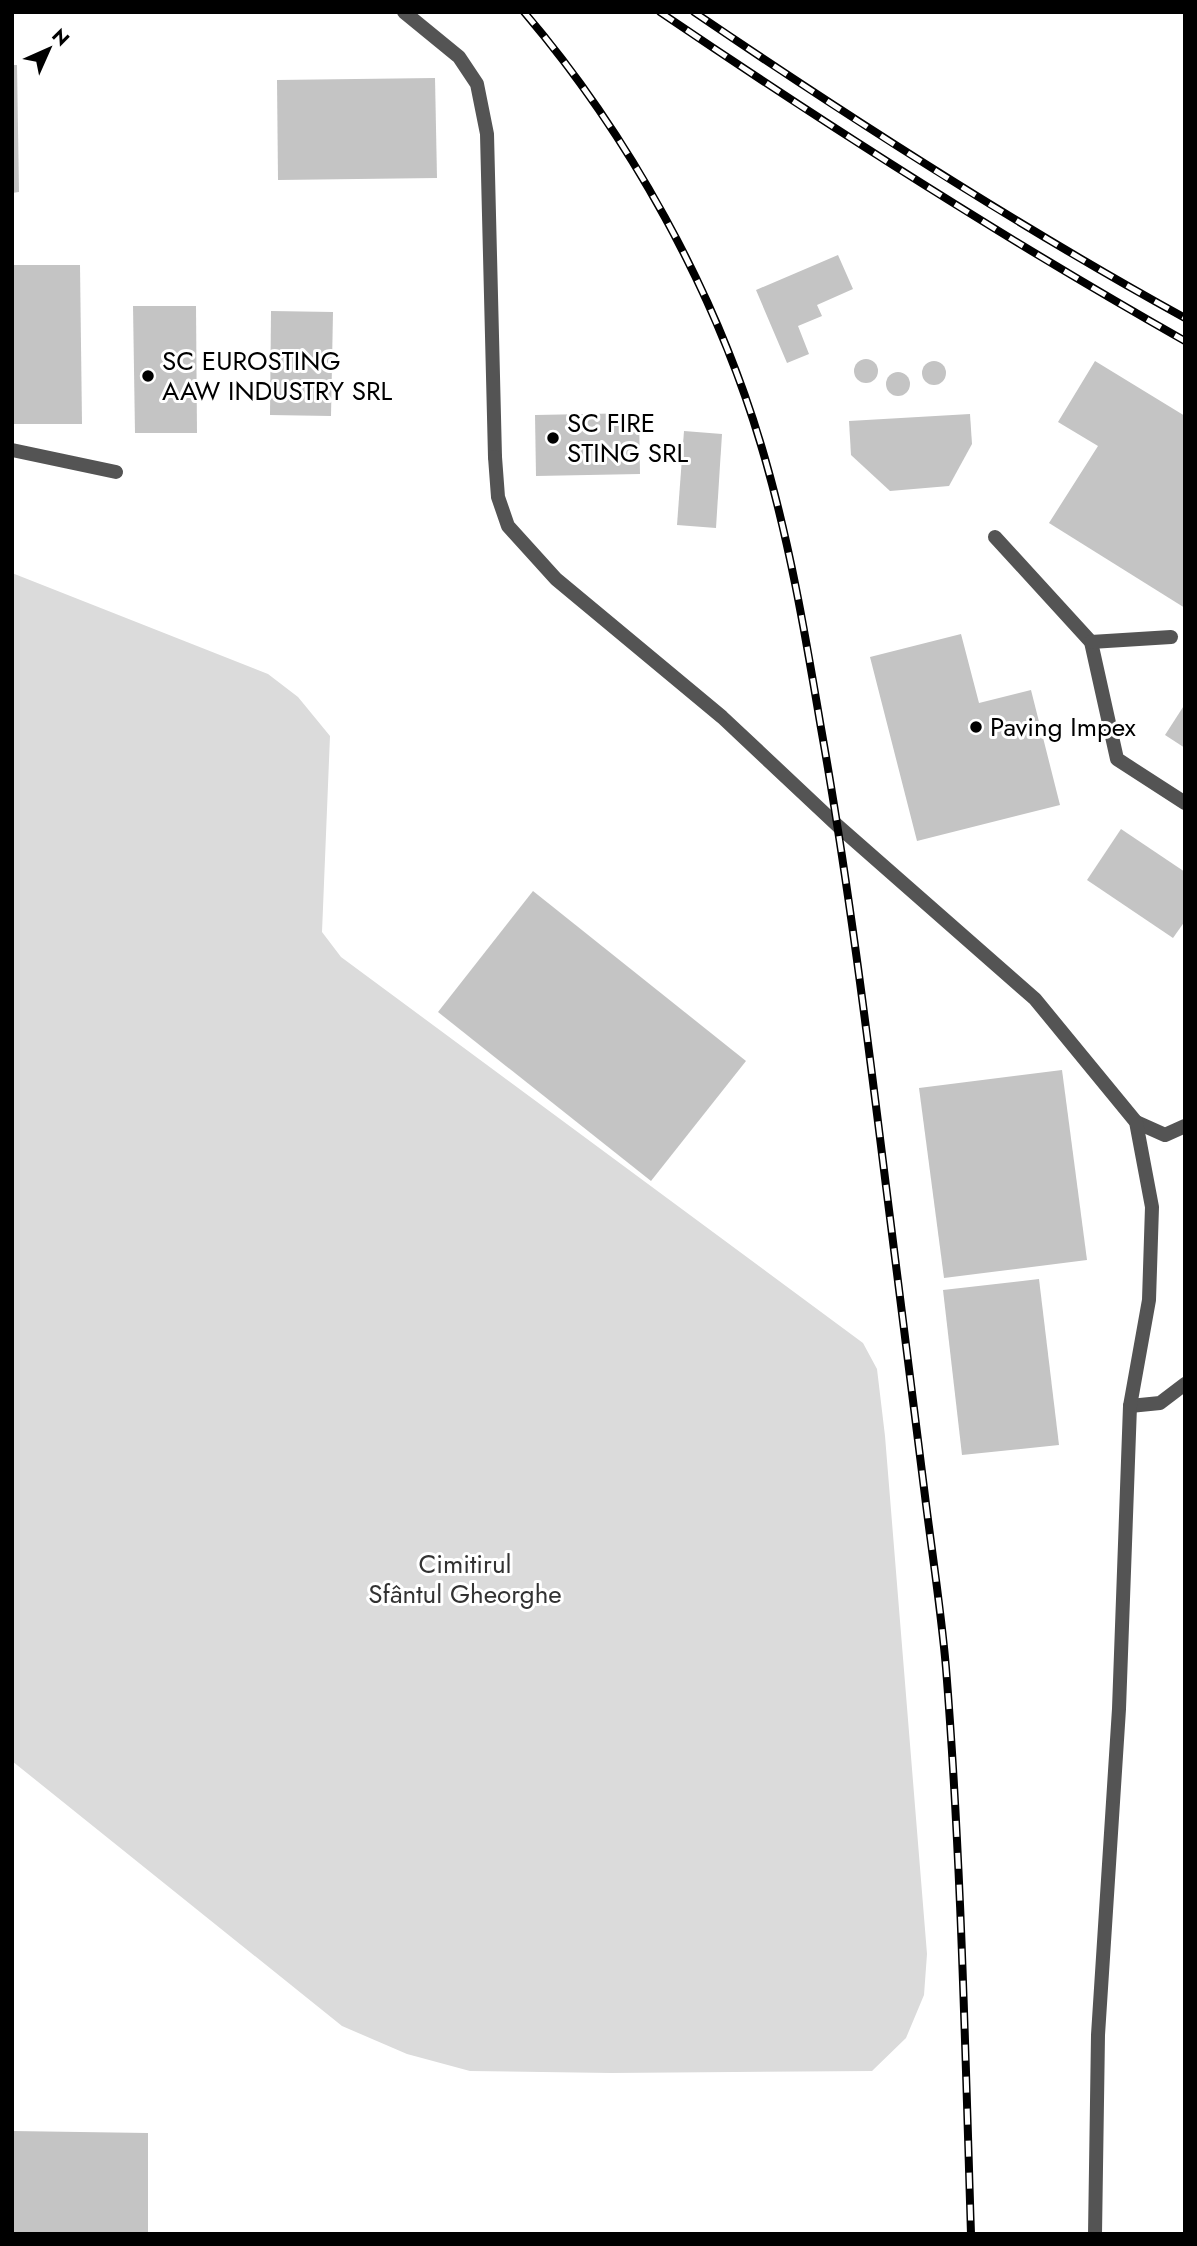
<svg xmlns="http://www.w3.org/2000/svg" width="1197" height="2246" font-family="Jost,sans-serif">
	<rect width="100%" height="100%" fill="#fff"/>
	<polygon fill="#dbdbdb" points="12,573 268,674 298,697 330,736 322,932 341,957 863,1343 877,1369 885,1436 927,1954 924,1995 906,2038 872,2071 611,2073 470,2071 407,2054 342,2026 12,1761"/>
	<g fill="#c4c4c4">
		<polygon points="12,65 17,65 19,192 12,193"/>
		<polygon points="435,78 437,178 278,180 277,80"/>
		<polygon points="838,255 853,289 817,305 822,316 798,326 809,354 787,363 756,290"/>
		<polygon points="12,265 80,265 82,424 12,424"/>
		<polygon points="133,306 196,306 197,433 135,433"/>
		<polygon points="271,311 333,312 331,416 270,415"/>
		<circle cx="866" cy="371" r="12"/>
		<circle cx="934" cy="373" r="12"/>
		<polygon points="1095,361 1185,416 1185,608 1049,523 1098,446 1058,422"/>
		<circle cx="898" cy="384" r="12"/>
		<polygon points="639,413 640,474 536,476 535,415"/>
		<polygon points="970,414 972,444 949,486 890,491 851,455 849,421"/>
		<polygon points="684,431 722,434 716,528 677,525"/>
		<polygon points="961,634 979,703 1031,690 1060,805 917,841 870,657"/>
		<polygon points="1185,704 1185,748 1165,735"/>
		<polygon points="1121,829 1185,872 1185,921 1173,938 1087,880"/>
		<polygon points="533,891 746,1061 651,1181 438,1012"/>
		<polygon points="1062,1070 1087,1260 944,1278 919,1088"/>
		<polygon points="1039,1279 1059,1445 962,1455 943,1290"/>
		<polygon points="12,2131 148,2133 148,2234 12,2234"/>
	</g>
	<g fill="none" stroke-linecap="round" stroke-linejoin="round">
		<g stroke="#545454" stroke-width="14">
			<polyline points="404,12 459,57 477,84 487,134 495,457"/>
			<polyline points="12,450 116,472"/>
			<polyline points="995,537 1091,642 1117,759 1185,803"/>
			<polyline points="1091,642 1171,637"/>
			<polyline points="1136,1122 1165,1135 1185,1126"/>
			<polyline points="1130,1406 1160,1403 1185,1384"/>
		</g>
		<polyline stroke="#545454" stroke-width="14" points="495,457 498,497 508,526 556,579 722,717 838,826 1035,999 1136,1122 1152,1207 1149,1300 1130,1406 1119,1709 1098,2035 1095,2234"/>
		<defs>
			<g id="rail">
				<path d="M524 12C629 135 715 291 761 445 789 538 805 633 821 728 848 880 867 1033 886 1186 899 1289 912 1392 925 1496 932 1553 941 1610 946 1668 961 1856 965 2045 971 2234"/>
				<path d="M660 12C831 128 1005 239 1185 341"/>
				<path d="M694 12C853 120 1016 225 1185 318"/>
			</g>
		</defs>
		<use href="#rail" stroke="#000" stroke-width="8"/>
		<use href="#rail" stroke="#fff" stroke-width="5" stroke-dasharray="16" stroke-linecap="butt"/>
	</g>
	<g fill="#000" stroke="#fff" stroke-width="2.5">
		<circle cx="148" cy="376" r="7"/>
		<circle cx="553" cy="438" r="7"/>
		<circle cx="976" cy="727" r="7"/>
	</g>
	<g text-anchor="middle" stroke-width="6" stroke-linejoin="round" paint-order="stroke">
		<g font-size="26" fill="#000" stroke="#fff" text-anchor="start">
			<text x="162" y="370">SC EUROSTING<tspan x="162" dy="30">AAW INDUSTRY SRL</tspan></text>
			<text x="567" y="432">SC FIRE<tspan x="567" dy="30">STING SRL</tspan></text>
			<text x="990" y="736">Paving Impex</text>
		</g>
		<g font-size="26" fill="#323232" stroke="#fff">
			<text x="465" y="1573">Cimitirul<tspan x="465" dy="30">Sfântul Gheorghe</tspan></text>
		</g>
	</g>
	<rect width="1197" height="2246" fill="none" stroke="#000000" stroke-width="28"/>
	<g transform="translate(49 49) rotate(45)" stroke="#ffffff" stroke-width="5" paint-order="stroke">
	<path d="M0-5L12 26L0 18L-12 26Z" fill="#000000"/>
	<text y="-10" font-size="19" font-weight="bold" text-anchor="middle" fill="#000000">N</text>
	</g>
</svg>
